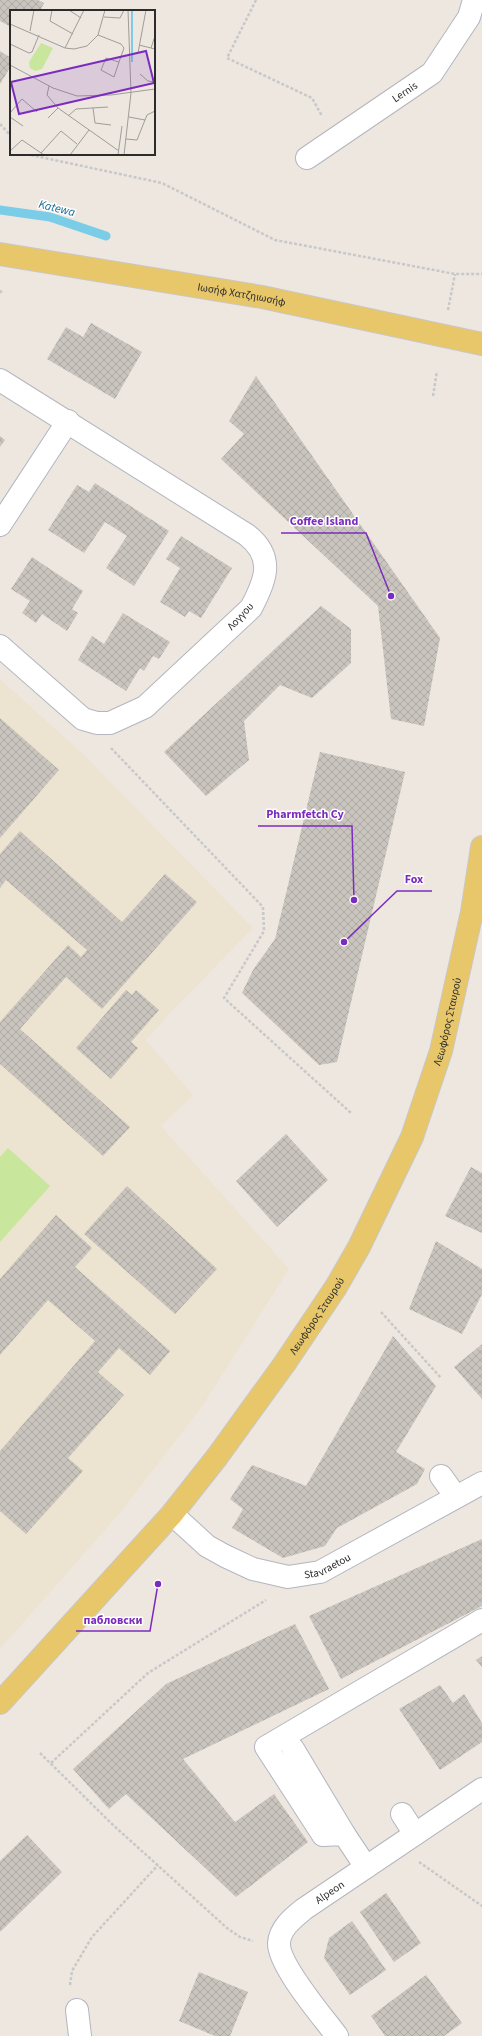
<svg xmlns="http://www.w3.org/2000/svg" width="482" height="2036" font-family="'Source Sans 3',sans-serif">
	<defs>
		<pattern id="building-cross-hatch" width="8" height="8" patternUnits="userSpaceOnUse"><rect width="8" height="8" fill="#c9c5be"/><path d="M0 0l8 8M0 8l8-8" fill="none" stroke="#ada9a3"/></pattern>
	</defs>
	<rect width="100%" height="100%" fill="#ede7e0"/>
	<polygon fill="#ede3d1" points="0,679 82,753 253,928 172,1011 146,1040 193,1095 161,1126 289,1269 203,1405 120,1513 0,1649"/>
	<polygon fill="#c9e69d" points="8,1148 50,1186 0,1242 0,1157"/>
	<g fill="none" stroke-linecap="round" stroke-linejoin="round">
		<polyline stroke="#7bcde7" stroke-width="9" points="0,210 50,217 106,236"/>
	</g>
	<g fill="url(#building-cross-hatch)">
		<polygon points="0,0 38,0 44,3 40,11 11,11 11,27 0,21"/>
		<polygon points="0,51 11,58 11,66 0,84"/>
		<polygon points="91,323 142,352 115,399 47,359 66,327 83,337"/>
		<polygon points="256,376 440,638 424,726 391,719 378,606 221,459 244,434 229,421"/>
		<polygon points="0,436 5,440 0,447"/>
		<polygon points="95,483 169,531 134,586 106,568 127,536 105,522 84,553 48,530 77,485 89,492"/>
		<polygon points="181,536 232,568 201,618 189,611 185,617 160,602 180,568 166,559"/>
		<polygon points="32,557 83,591 72,609 78,613 67,631 42,614 36,623 22,613 30,601 11,589"/>
		<polygon points="321,606 351,629 351,663 312,698 280,685 244,721 249,760 206,796 164,752"/>
		<polygon points="123,613 170,642 159,659 153,656 144,671 140,668 126,691 78,660 92,636 104,644"/>
		<polygon points="0,718 59,770 0,838"/>
		<polygon points="320,752 405,772 337,1062 319,1065 242,993 253,970 275,939"/>
		<polygon points="20,831 122,922 165,874 197,902 102,1009 66,977 20,1029 130,1127 103,1156 0,1064 0,1022 68,945 81,957 87,950 6,880 0,888 0,854"/>
		<polygon points="126,990 132,995 136,990 159,1010 131,1042 138,1048 111,1079 76,1048"/>
		<polygon points="286,1134 328,1180 277,1227 236,1181"/>
		<polygon points="471,1167 482,1173 482,1233 445,1216"/>
		<polygon points="127,1186 217,1269 175,1314 84,1234"/>
		<polygon points="56,1215 92,1248 75,1267 170,1351 150,1375 119,1348 98,1372 124,1395 68,1458 83,1471 26,1534 0,1511 0,1451 95,1341 48,1300 0,1355 0,1279"/>
		<polygon points="436,1241 482,1269 482,1294 462,1334 409,1309"/>
		<polygon points="393,1336 436,1386 396,1452 425,1469 417,1484 337,1528 325,1546 283,1558 232,1528 243,1509 230,1499 252,1465 306,1486"/>
		<polygon points="482,1344 482,1399 454,1367"/>
		<polygon points="482,1539 482,1606 341,1679 309,1616"/>
		<polygon points="295,1624 329,1689 183,1759 235,1822 274,1794 308,1842 236,1897 126,1794 109,1809 73,1769 166,1684"/>
		<polygon points="482,1656 482,1667 476,1660"/>
		<polygon points="440,1685 453,1703 464,1694 482,1723 482,1742 440,1770 399,1709"/>
		<polygon points="27,1835 62,1872 0,1932 0,1861"/>
		<polygon points="386,1893 421,1943 394,1962 360,1912"/>
		<polygon points="352,1921 386,1970 350,1995 324,1958 329,1938"/>
		<polygon points="199,1972 248,1992 230,2036 215,2036 179,2021"/>
		<polygon points="426,1975 462,2023 444,2036 385,2036 371,2016"/>
	</g>
	<g fill="none" stroke-linecap="round" stroke-linejoin="round">
		<defs>
			<g id="minor">
				<path id="s1" d="M307 158 432 73 469 17 474 0"/>
				<path d="M0 380 247 535C275 557 266 580 251 608L145 707 110 723H97L83 719 0 646"/>
				<polyline points="0,525 68,421"/>
				<polyline points="441,1476 456,1497"/>
				<path id="s2" d="M172 1514 207 1546 225 1556 253 1569 288 1577 320 1572 482 1483"/>
				<polyline points="293,1749 344,1834"/>
				<polyline points="402,1814 415,1834"/>
				<polyline points="366,1867 344,1834 323,1835 266,1747 482,1620"/>
				<polyline points="77,2010 80,2036"/>
				<path id="s3" d="M337 2036C323 2017 278 1965 279 1943 280 1928 293 1918 304 1909L482 1789"/>
			</g>
			<g id="major">
				<path id="s4" d="M0 254 262 297 482 344"/>
				<path id="s5" d="M0 1703 172 1514 217 1457 285 1363 336 1287 359 1247 412 1137 441 1051 472 912 482 847"/>
			</g>
		</defs>
		<use href="#minor" stroke="#b3b6bf" stroke-width="24"/>
		<use href="#major" stroke="#c8c8c8" stroke-width="24"/>
		<g stroke="#c8c8c8" stroke-width="2.5" stroke-dasharray="3 2" stroke-linecap="butt">
			<polyline points="256,0 227,58 312,98 322,116"/>
			<polyline points="0,124 11,136"/>
			<polyline points="26,154 162,183 275,240 455,274 482,274"/>
			<polyline points="0,293 2,290"/>
			<polyline points="448,310 455,274"/>
			<polyline points="433,396 437,371"/>
			<polyline points="111,748 263,907 264,931 224,998 351,1113"/>
			<polyline points="381,1312 441,1378"/>
			<polyline points="40,1753 112,1824 227,1928 240,1937 253,1941"/>
			<polyline points="51,1763 148,1673 266,1600"/>
			<polyline points="419,1862 482,1906"/>
			<polyline points="70,1985 72,1971 92,1937 158,1865"/>
		</g>
		<use href="#minor" stroke="#fff" stroke-width="22"/>
		<use href="#major" stroke="#e8c76a" stroke-width="22"/>
	</g>
	<g text-anchor="middle" stroke-width="3" stroke-linejoin="round" paint-order="stroke">
		<g font-size="11" fill="#2c2c2c" stroke="#fff">
			<text dy="4" stroke="none"><textPath href="#s1" startOffset="118">Lernis</textPath></text>
			<text dy="4" stroke="none"><textPath href="#s4" startOffset="245">Ιωσήφ Χατζηιωσήφ</textPath></text>
			<text transform="translate(240 616) rotate(-47)" y="4">Λογγου</text>
			<text dy="4" stroke="none"><textPath href="#s5" startOffset="825">Λεωφόρος Σταυρού</textPath></text>
			<text dy="4" stroke="none"><textPath href="#s5" startOffset="501">Λεωφόρος Σταυρού</textPath></text>
			<text dy="4" stroke="none"><textPath href="#s2" startOffset="176">Stavraetou</textPath></text>
			<text dy="4" stroke="none"><textPath href="#s3" startOffset="185">Alpeon</textPath></text>
		</g>
		<g font-size="12" font-style="italic" fill="#176e96" stroke="#fff">
			<text transform="translate(57 208) rotate(14)" y="4">Katewa</text>
		</g>
	</g>
	<g transform="translate(10 10)">
		<rect width="145" height="145" fill="#ede7e0"/>
		<path d="M31 33 43 38 32 59 25 61 20 58 19 52Z" fill="#c9e69d"/>
		<path fill="none" stroke="#7bcde7" stroke-width="2" d="M122 52V0"/>
		<path fill="none" stroke="#a09c98" stroke-width="1" d="M42 0 40 11 63 24M59 0 71 8M94 7 110 8 114 0M0 14 55 38 64 39 77 36 88 25 95 0M20 21 24 0M88 25 111 34 114 38 109 52 96 48 91 60 104 67 109 52M0 34 19 43 22 42 29 25M129 35 145 39M55 38 74 0M141 38 145 26M128 43 136 0M0 55 43 78 67 86 101 85 145 79M130 64 138 71 145 72M39 76 37 85 48 98 109 141M83 98 85 113 101 115M0 103 12 89 27 102M58 106 66 99 98 97M0 107 13 116M119 107 135 110M38 108 48 98M116 129 127 130 137 105 145 101M0 141 12 130 34 145M31 143 51 121 67 134M60 145 79 120M108 145 112 116M114 145 121 83 118 0"/>
		<path fill="#7b2cbf" fill-opacity="0.15" stroke="#7b2cbf" stroke-width="2" d="M136 41 144 73 9 104 1 72Z"/>
		<rect width="145" height="145" fill="none" stroke="#2c2c2c" stroke-width="2"/>
	</g>
	<path fill="none" stroke="#7b2cbf" stroke-width="1.5" d="M391 596L366 533H281M354 900L352 826H258M344 942L397 891H432M158 1584L150 1631H76"/>
	<g fill="#7b2cbf" stroke="#fff" stroke-width="1.5">
		<circle cx="391" cy="596" r="4"/>
		<circle cx="354" cy="900" r="4"/>
		<circle cx="344" cy="942" r="4"/>
		<circle cx="158" cy="1584" r="4"/>
	</g>
	<g font-size="12" text-anchor="middle" font-weight="bold" fill="#7b2cbf" stroke="#fff" stroke-width="3" stroke-linejoin="round" paint-order="stroke">
		<text x="324" y="525">Coffee Island</text>
		<text x="305" y="818">Pharmfetch Cy</text>
		<text x="414" y="883">Fox</text>
		<text x="113" y="1624">пабловски</text>
	</g>
</svg>
